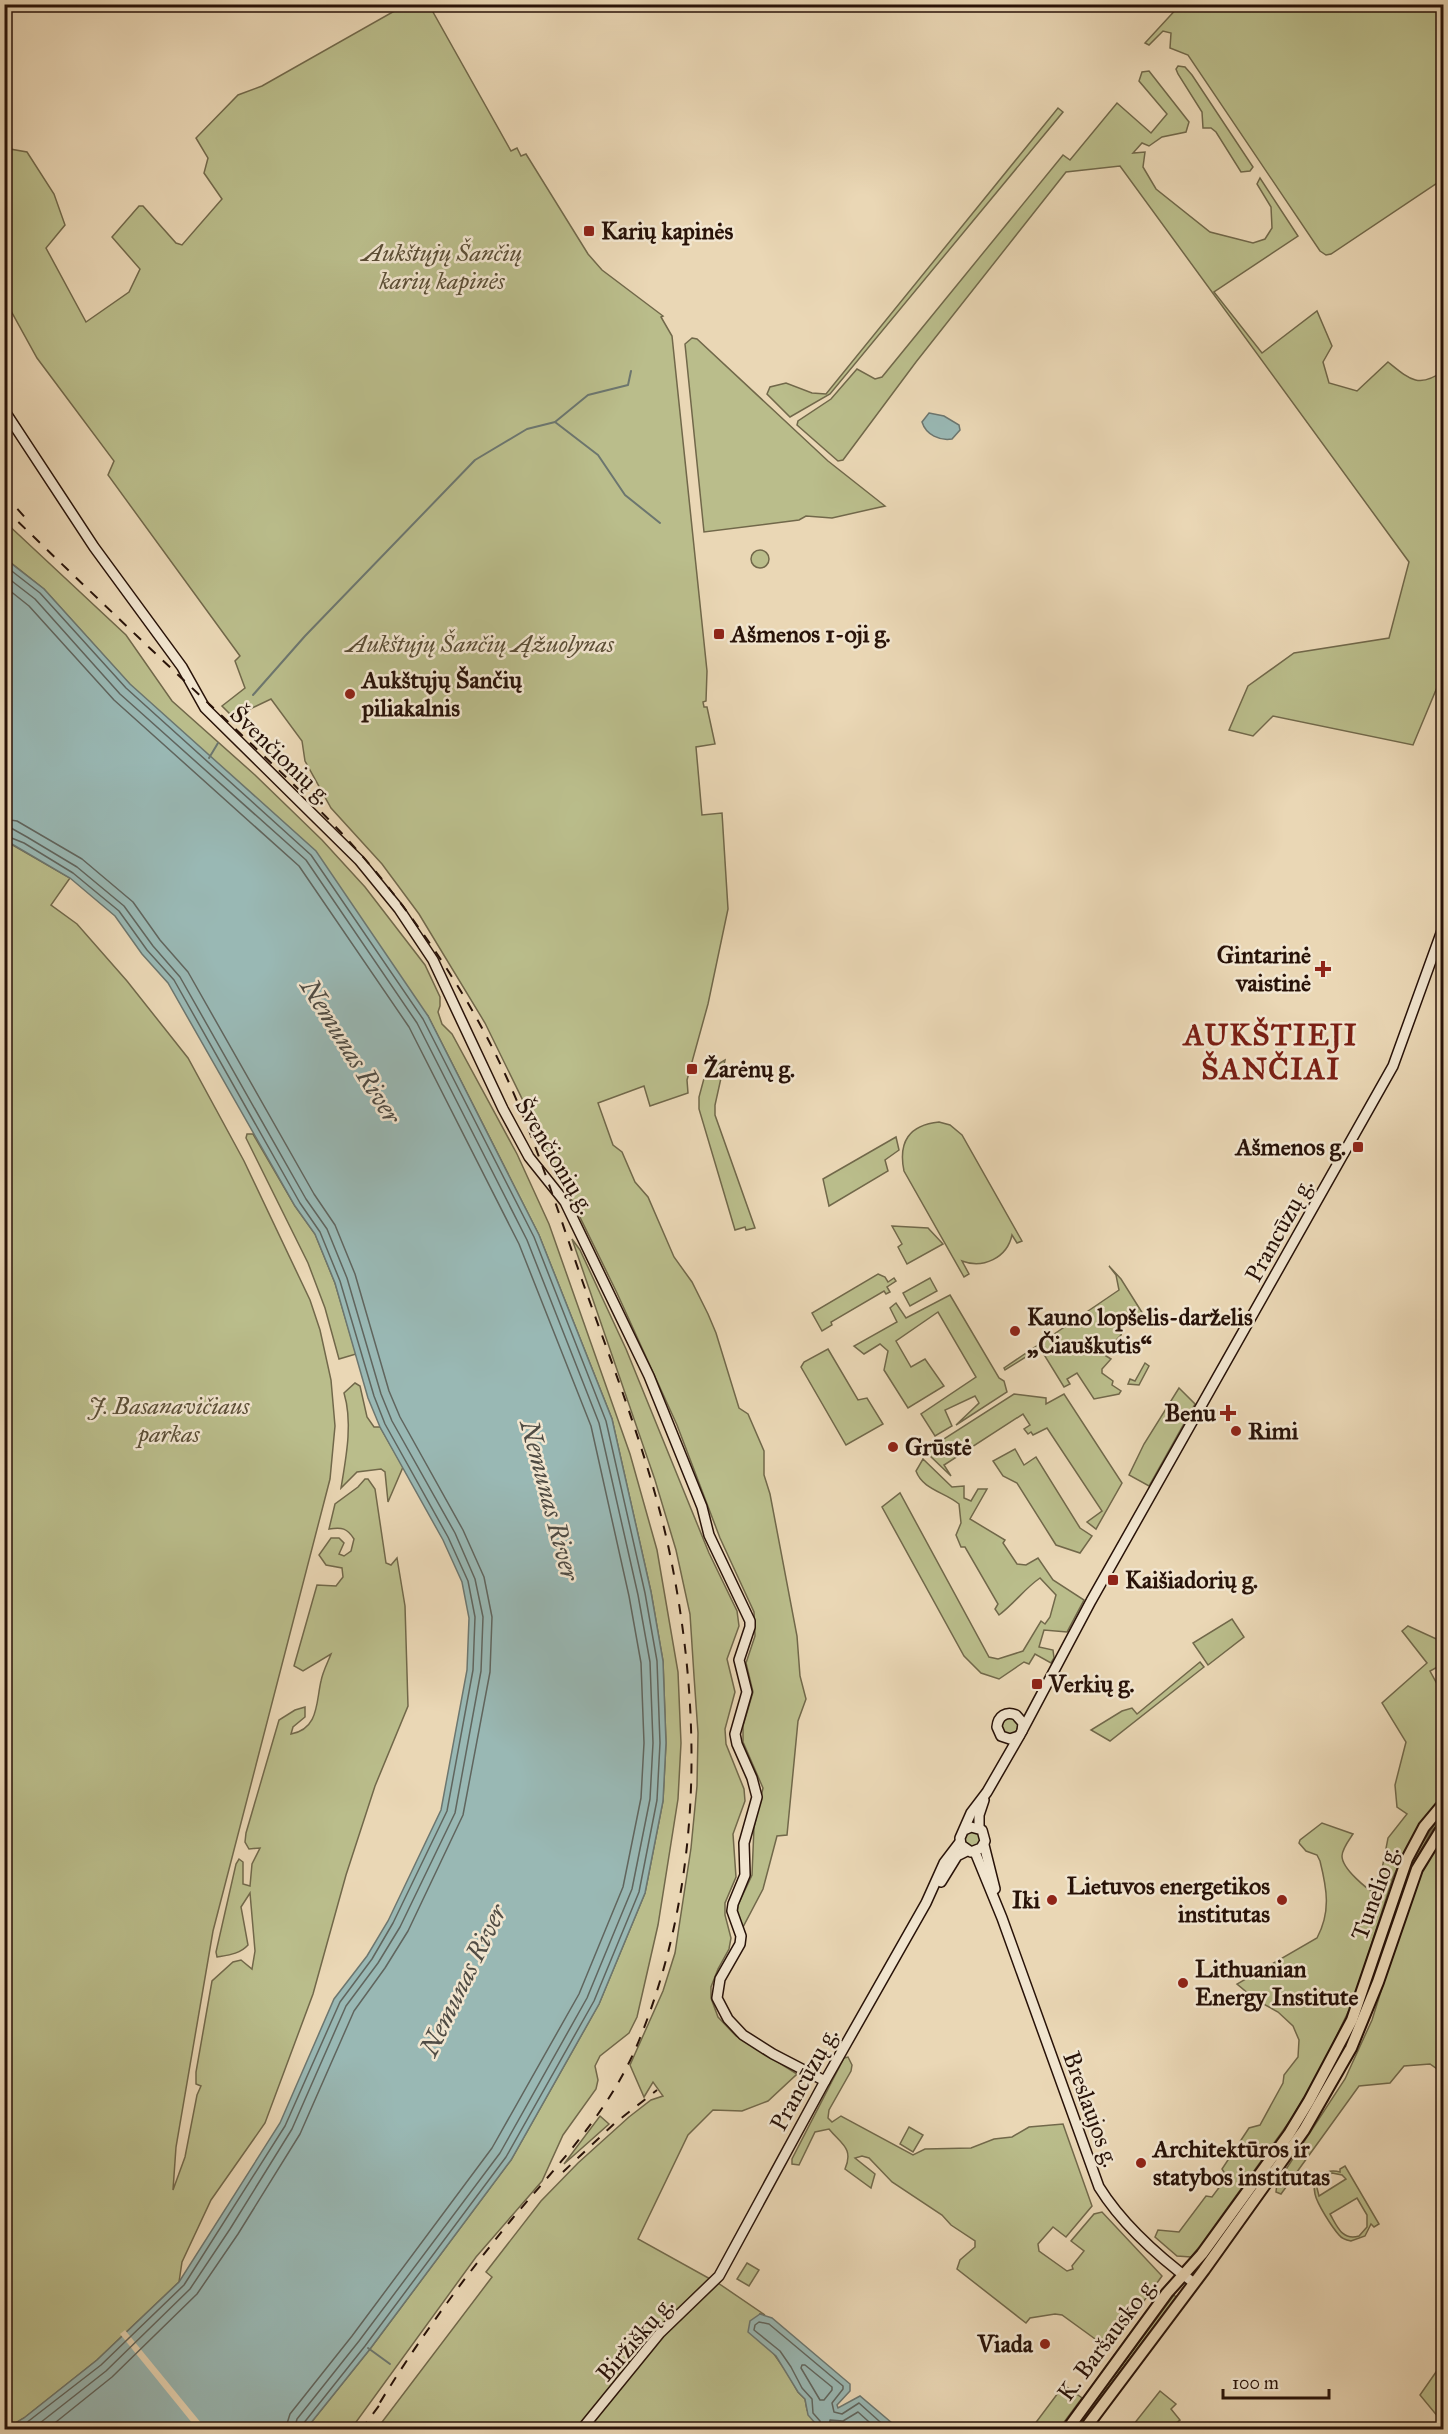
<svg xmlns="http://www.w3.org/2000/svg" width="1448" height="2434" font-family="'IM FELL Great Primer',serif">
	<rect width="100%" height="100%" fill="#ead7b5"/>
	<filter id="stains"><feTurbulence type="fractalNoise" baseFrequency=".00333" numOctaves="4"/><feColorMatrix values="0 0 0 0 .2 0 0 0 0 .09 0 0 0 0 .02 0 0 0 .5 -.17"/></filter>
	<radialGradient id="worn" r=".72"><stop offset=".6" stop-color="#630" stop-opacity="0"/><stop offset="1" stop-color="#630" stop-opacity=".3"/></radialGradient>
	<g fill="#babd8b" stroke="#71684a" stroke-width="1.5" fill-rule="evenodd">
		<polygon points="405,5 429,5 511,151 517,148 521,156 526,154 588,254 602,270 663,316 661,317 672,336 707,671 706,701 703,702 704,707 707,707 715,744 696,747 702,815 722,813 728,909 708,1004 687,1080 688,1093 650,1106 644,1086 598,1103 613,1145 622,1152 635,1182 648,1197 674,1257 692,1282 708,1314 716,1333 739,1408 748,1414 764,1451 764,1475 770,1494 797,1636 800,1676 806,1699 798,1721 787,1835 777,1836 763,1889 743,1927 737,1914 738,1905 752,1875 754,1827 763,1788 743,1742 743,1726 753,1692 746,1663 755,1636 754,1612 720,1538 677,1425 617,1293 485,1023 419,914 382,864 331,808 305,761 302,741 271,699 233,717 222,706 245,688 235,661 240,656 108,475 114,461 37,358 5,300 4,148 27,152 54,194 65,225 46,248 86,322 129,292 140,269 112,237 139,206 143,206 176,243 182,245 222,199 204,173 208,158 196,138 238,95 262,86"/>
		<polygon points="1180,5 1443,5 1443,179 1331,254 1326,255 1320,251 1188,55 1170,48 1171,33 1163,31 1149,45 1145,43"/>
		<polygon points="1178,66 1185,67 1192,75 1253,167 1250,171 1241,172 1216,132 1211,128 1203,128 1202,112 1178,74 1176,69"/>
		<path d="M1149 71 1189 122 1186 132 1162 137 1149 146 1142 143 1133 153 1145 152 1143 167 1156 189 1210 232 1253 243 1265 239 1272 228 1271 207 1257 184 1260 178 1298 236 1214 292 1262 353 1317 311 1332 346 1323 362 1329 383 1357 391 1388 362C1409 379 1419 389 1443 371V673L1413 745 1273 716 1253 736 1229 730 1248 686 1294 653 1389 638 1409 562 1120 166 1066 172 916 362 843 460 838 461 797 425 798 421 831 399 857 369 875 379 882 377 1063 155 1070 160 1117 103 1151 133 1167 114 1139 81 1142 72Z"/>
		<polygon points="1058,108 1063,112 830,394 790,417 767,394 770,387 786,383 812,393 826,394"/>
		<polygon points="692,338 697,339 828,461 885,506 832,518 806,516 799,520 704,532 685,344"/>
		<polygon points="4,521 126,635 172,701 255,775 322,840 365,887 425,965 440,997 440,1006 438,1012 442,1024 452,1034 517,1154 549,1224 630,1454 657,1550 678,1672 681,1743 678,1799 658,1925 637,2017 629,2033 600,2056 595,2066 598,2080 596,2089 563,2135 542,2181 476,2257 351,2429 306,2429 370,2349 511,2160 599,2004 645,1893 663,1801 666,1743 663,1661 651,1592 612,1419 539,1235 428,1016 44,589 5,558"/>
		<circle cx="760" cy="559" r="9"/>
		<path d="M4 840 70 878 51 905 77 924 127 981 188 1058 244 1161 310 1300 320 1330 331 1380 335 1426 330 1479 213 1931 176 2147 173 2190 185 2157 197 2095 201 2086 196 2084V2072L212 1981 233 1962 241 1960 252 1969 255 1951 250 1893 241 1907 248 1945C240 1954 229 1955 217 1957L216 1952 236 1864 239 1859 243 1862V1884L250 1886 252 1864 260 1848 249 1849 245 1842 246 1833 279 1720 295 1710 305 1707V1717L293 1727 291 1734C319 1729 316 1702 321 1681 323 1671 328 1662 331 1654L303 1671 294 1666 317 1585 336 1586 343 1577 342 1568 326 1565 319 1555 331 1538H339L344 1543 339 1554 344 1556 351 1551 354 1539C347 1528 342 1527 329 1529L335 1504 358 1487 365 1479H368L375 1489 386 1563 391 1565 397 1558 405 1606 408 1706 375 1786 346 1875 313 1994 265 2123 211 2200 182 2262 179 2282 97 2360 24 2418 5 2430Z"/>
		<polygon points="725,1060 715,1105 715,1115 755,1228 746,1230 745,1227 735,1230 699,1109 699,1097 706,1071"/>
		<path d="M939 1122 950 1125 962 1135 1022 1241 1017 1243 1012 1235C1007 1258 983 1269 962 1261L969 1274 964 1277 904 1171C898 1142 909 1125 939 1122Z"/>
		<polygon points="247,1134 253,1134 295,1206 315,1234 335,1283 356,1354 339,1359 325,1308 308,1263 246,1138"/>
		<polygon points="896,1137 899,1150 885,1160 888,1171 829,1206 823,1179"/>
		<polygon points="892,1226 928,1228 943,1244 907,1264 898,1247 902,1244"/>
		<polygon points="572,1239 580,1250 626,1349 709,1553 737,1611 739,1626 727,1659 735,1692 725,1729 726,1744 744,1789 745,1801 733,1834 736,1877 725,1903 725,1915 731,1938 729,1949 718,1969 711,1987 711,1998 718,2017 736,2036 797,2074 768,2101 742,2111 713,2110 688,2135 638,2239 712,2280 614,2385 577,2429 376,2430 492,2277 486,2272 541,2201 578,2163 629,2117 651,2100 663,2096 653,2082 644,2097 630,2065 663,1991 675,1953 691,1848 697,1786 698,1733 694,1676 690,1614 676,1550 655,1480"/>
		<polygon points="1109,1266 1121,1279 1148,1322 1140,1314 1138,1316 1133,1313 1125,1322 1121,1335 1107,1350 1109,1352 1106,1356 1111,1359 1102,1369 1102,1373 1113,1381 1112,1385 1121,1391 1119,1394 1094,1399 1077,1373 1067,1379 1070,1384 1064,1387 1040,1348 1005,1370 1004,1368 1119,1290 1116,1275"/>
		<polygon points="878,1274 885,1277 888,1282 894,1278 896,1281 887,1287 890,1292 886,1294 884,1291 831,1322 832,1325 822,1331 812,1313"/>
		<polygon points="930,1278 937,1291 910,1306 903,1293"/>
		<polygon points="950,1295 999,1378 1004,1381 1007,1392 956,1425 979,1403 975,1396 945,1410 952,1426 935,1436 921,1414 976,1377 938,1312 896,1341 911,1367 925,1359 944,1386 908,1408 884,1370 888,1351 880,1344 864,1354 854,1346 897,1322 890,1308 896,1303 906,1318"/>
		<polygon points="828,1349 858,1400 867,1398 883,1424 846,1445 801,1367 804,1362"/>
		<polygon points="1145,1363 1149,1366 1139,1385 1128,1384 1130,1379 1135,1381"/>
		<path d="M355 1383 360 1386 367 1417 374 1427H380L403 1467 388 1502 385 1472 381 1469 357 1472 341 1488C346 1458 353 1423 344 1393Z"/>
		<polygon points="1179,1388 1195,1404 1149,1486 1129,1475 1144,1444"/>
		<polygon points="1014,1394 1046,1398 1046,1404 1064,1394 1122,1483 1096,1529 1087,1522 1102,1511 1047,1428 1033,1435 1031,1432 1028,1434 1024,1429 1030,1425 1023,1414 944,1465 951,1476 925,1451"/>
		<polygon points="1015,1449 1024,1465 1036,1457 1080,1528 1092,1536 1080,1553 1056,1545 1017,1483 1003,1476 993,1461"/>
		<path d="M923 1459 952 1487 964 1486V1498L971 1501 978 1489H987L970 1519 1005 1540 1003 1543 1017 1564 1026 1565 1038 1558 1053 1580 1084 1600 1067 1632 1044 1630 1039 1647 1053 1650 1054 1658 1051 1663 1035 1654 1029 1664 1024 1662 999 1679 981 1673 964 1656 882 1507 900 1493 989 1657 998 1659 1023 1651 1041 1621 1045 1624 1050 1617 1056 1595 1040 1578C1024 1589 1015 1603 999 1615L995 1609 998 1604 965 1547H961L956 1535 961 1523 959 1504C945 1492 923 1490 916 1471Z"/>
		<polygon points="1232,1619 1244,1637 1208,1665 1193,1643"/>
		<path d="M1408 1626 1443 1642V1664L1430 1671 1443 1695V1796L1418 1827 1393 1877 1353 2002 1318 2074 1292 2118 1200 2246 1191 2257 1177 2256 1155 2237 1158 2230 1179 2232 1206 2196 1212 2197 1227 2177 1222 2169 1249 2128 1260 2125 1283 2083 1284 2075 1298 2057 1299 2040 1293 2026 1278 2012 1256 2000 1237 1984 1317 1938C1331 1912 1327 1889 1320 1861L1317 1855 1306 1851 1299 1843 1300 1840 1322 1823 1353 1834C1349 1840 1342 1849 1342 1856 1342 1869 1367 1889 1377 1895L1388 1838 1407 1814 1397 1807 1395 1785 1406 1742 1382 1703 1427 1663 1402 1631Z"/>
		<polygon points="1200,1662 1204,1667 1110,1741 1091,1730 1122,1711 1132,1708 1137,1714"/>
		<circle cx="1010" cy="1726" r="8"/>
		<polygon points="1443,1812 1443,1818 1431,1832 1413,1864 1361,2015 1336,2069 1288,2147 1203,2261 1314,2103 1346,2043 1370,1984 1414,1855"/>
		<polygon points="1443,1832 1443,2082 1437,2069 1430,2064 1404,2066 1390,2083 1359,2086 1281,2194 1276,2192 1277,2183 1345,2079 1372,2020 1402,1924 1425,1864"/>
		<circle cx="973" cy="1840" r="8"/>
		<path d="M848 2057 852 2065 851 2071 829 2110 828 2118 832 2122 841 2116 913 2155 925 2149 971 2148 994 2139 1012 2137 1029 2127 1063 2124 1092 2206 1066 2237 1053 2227 1038 2244 1039 2251 1067 2271 1073 2269 1072 2266 1084 2251 1071 2241 1094 2214 1102 2212 1162 2276 1109 2349 1062 2315 1055 2314 1030 2318 1026 2323 957 2269 960 2260 975 2247V2241L951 2225 942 2215 892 2182 869 2158 862 2156 855 2158 875 2174 871 2188 845 2169C854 2148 841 2144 829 2129L815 2132 799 2165 792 2164V2159L844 2058Z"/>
		<polygon points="600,2116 609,2124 564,2164"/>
		<polygon points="909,2127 923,2135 913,2152 900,2144"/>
		<path d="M1345 2166 1379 2224 1374 2227 1371 2224 1365 2236 1351 2241C1346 2240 1342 2239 1339 2235 1332 2227 1317 2204 1315 2194 1311 2178 1326 2168 1340 2172V2169ZM1332 2173 1342 2175 1346 2179 1319 2196 1317 2188 1320 2180ZM1357 2198 1367 2215V2227L1359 2236C1342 2241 1337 2226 1330 2214Z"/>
		<polygon points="747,2263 759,2270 749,2286 737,2279"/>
		<polygon points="718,2283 765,2315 760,2314 771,2350 786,2371 798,2392 805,2399 807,2410 815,2423 815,2430 586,2430 674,2323"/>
		<polygon points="1174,2295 1176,2297 1077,2429 1074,2430"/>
		<polygon points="1443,2362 1443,2423 1420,2395"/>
		<polygon points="1064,2385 1082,2398 1059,2429 1031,2429"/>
		<polygon points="1160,2391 1176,2404 1171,2409 1180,2420 1168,2429 1130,2429"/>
	</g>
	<g fill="#99b8b4" stroke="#6c766f" stroke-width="1.5">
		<path d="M929 413 944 416 959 425 960 430 952 439C940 441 926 435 922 422Z"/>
		<polygon points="4,558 44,589 130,684 316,851 428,1016 539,1235 612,1419 651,1592 663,1661 666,1743 663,1801 645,1893 599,2004 511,2160 370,2349 306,2429 5,2429 24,2418 97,2360 179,2282 280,2123 334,1999 367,1956 388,1921 441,1810 467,1670 469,1618 462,1582 443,1540 380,1427 368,1398 335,1283 315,1234 295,1206 168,983 142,954 115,916 70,878 5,840"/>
		<polygon points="760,2314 772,2318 850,2384 850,2391 837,2405 838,2408 860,2396 899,2429 815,2429 815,2423 808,2415 805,2399 798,2392 776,2356 748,2332 750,2321"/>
	</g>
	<polygon fill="#ead7b5" points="125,2330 206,2429 197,2429 120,2334"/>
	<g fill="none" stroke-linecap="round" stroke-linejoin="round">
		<g stroke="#60655e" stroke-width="1.5">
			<polyline points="4,565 40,593 126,688 311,855 423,1019 534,1237 606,1421 645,1593 657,1661 660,1743 657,1800 639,1892 594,2001 506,2157 365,2346 303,2424 302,2430"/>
			<polyline points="4,575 35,599 120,694 306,860 417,1023 527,1240 599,1423 638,1595 650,1662 653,1743 650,1799 632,1889 587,1998 500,2153 359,2341 297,2419 294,2430"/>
			<polyline points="4,586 29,606 114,700 299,866 409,1027 519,1244 591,1426 629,1596 641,1663 644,1743 641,1798 623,1887 579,1994 492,2148 352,2336 290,2414 285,2430"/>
			<polyline points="4,819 17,821 82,859 133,902 160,940 188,972 314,1194 335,1225 355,1274 389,1391 400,1417 463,1530 484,1577 492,1617 490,1672 463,1815 408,1931 385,1968 354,2011 300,2134 238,2234 197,2294 112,2377 46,2430"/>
			<polyline points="4,828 11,828 27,837 77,867 124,906 153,946 180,977 306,1199 327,1229 347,1278 381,1394 392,1421 455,1533 475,1579 483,1617 481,1671 455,1813 400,1927 378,1963 346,2006 292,2129 230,2229 190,2289 106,2371 31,2430"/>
			<polyline points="4,835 24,843 73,873 119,911 147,950 174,980 300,1203 320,1232 340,1281 374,1396 385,1424 448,1537 468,1581 475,1617 473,1670 447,1811 393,1923 372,1959 340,2002 285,2126 184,2285 101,2365 17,2430"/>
			<polygon points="802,2365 805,2365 832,2387 832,2390 824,2400 820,2400 801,2368"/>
			<polyline points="821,2430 820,2421 813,2413 812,2399 802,2388 791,2367 780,2351 754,2330 755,2325 759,2322 769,2324 843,2386 843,2389 832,2403 834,2412 842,2414 859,2403 889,2430"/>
			<polyline points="829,2430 830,2420 843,2421 858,2412 878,2430"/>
		</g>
		<g stroke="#6c766f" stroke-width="2">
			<polyline points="555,422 598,455 625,495 660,523"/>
			<polyline points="253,695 305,636 475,460 527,429 555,422 588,395 628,385 631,371"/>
			<polyline points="209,758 218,743"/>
			<polyline points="368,2348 390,2364"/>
		</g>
		<defs>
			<g id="secondary">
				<polyline points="4,410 94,547 182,667 205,708 359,860 399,909 433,960 503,1109 529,1157 565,1202 649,1376 702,1507 709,1535 750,1621 750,1627 739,1660 747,1692 735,1734 737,1744 752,1778 757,1797 744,1843 745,1875 733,1904 732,1911 741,1936 740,1944 720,1979 717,1998 728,2019 743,2035 773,2054 825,2081"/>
				<path d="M1019 1736 1010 1739 1001 1736 997 1727C998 1716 1006 1711 1016 1715L1023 1723 1022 1731"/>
				<polyline points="979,1828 979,1815 984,1800"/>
				<polyline points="964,1830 971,1827 982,1830 985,1841 981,1848 971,1852 961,1845 960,1838 971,1813 987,1792 1021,1733 1091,1601 1393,1066 1444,925"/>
				<polyline points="984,1845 995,1889"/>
				<path d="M975 1852 1002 1918 1099 2187C1122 2224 1159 2257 1194 2283"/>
				<polyline points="941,1882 957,1856 967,1851"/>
				<polyline points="581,2430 660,2333 719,2276 825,2081 926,1903 944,1863 960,1842"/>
			</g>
			<g id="primary">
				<polyline points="1067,2430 1167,2293 1202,2254 1289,2134 1309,2101 1352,2020 1407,1859 1424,1827 1444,1803"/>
				<polyline points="1084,2430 1204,2270 1304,2130 1351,2048 1378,1982 1417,1869 1444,1825"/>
			</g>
		</defs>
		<use href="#secondary" stroke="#281208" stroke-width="12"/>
		<use href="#primary" stroke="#281208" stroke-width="14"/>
		<use href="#secondary" stroke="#f1e5cf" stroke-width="9"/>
		<use href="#primary" stroke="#ead7b5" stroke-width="10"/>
		<g stroke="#281208" stroke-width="2" stroke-dasharray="10 10" stroke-linecap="butt">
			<polyline points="4,494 30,523"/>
			<path d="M4 508C76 578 149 648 222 716 281 773 342 827 392 892 431 942 466 995 494 1051 531 1125 555 1203 582 1280 613 1367 648 1455 668 1545 703 1708 703 1882 640 2038 612 2109 560 2162 512 2219 463 2279 416 2343 376 2409"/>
			<polyline points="563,2172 615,2123 657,2090"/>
			<polyline points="361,2430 381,2403"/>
		</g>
	</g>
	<g fill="#8f2418" stroke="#f1e5cf" stroke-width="2">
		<rect x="583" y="225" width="12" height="12" rx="3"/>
		<rect x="713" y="628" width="12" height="12" rx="3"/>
		<circle cx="350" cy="694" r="6"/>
		<path d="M1320 960h6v6h6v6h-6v6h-6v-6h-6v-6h6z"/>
		<rect x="686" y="1063" width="12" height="12" rx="3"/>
		<rect x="1352" y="1141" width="12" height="12" rx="3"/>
		<circle cx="1015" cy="1331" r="6"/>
		<path d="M1225 1404h6v6h6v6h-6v6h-6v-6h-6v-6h6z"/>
		<circle cx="1236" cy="1431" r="6"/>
		<circle cx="893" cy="1447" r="6"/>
		<rect x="1107" y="1574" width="12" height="12" rx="3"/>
		<rect x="1031" y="1678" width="12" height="12" rx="3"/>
		<circle cx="1052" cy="1900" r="6"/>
		<circle cx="1282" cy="1900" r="6"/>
		<circle cx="1183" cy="1983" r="6"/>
		<circle cx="1141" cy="2163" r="6"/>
		<circle cx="1045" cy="2344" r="6"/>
	</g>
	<g text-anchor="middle" stroke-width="5" stroke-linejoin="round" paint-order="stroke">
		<g font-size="24" font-weight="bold" fill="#281208" stroke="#f1e5cf" text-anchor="start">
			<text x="601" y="239">Karių kapinės</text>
			<text x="731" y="642">Ašmenos 1-oji g.</text>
			<text x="362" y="688">Aukštųjų Šančių<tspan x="362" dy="28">piliakalnis</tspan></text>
			<text x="1311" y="963" text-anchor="end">Gintarinė<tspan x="1311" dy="28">vaistinė</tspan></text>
			<text x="704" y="1077">Žarėnų g.</text>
			<text x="1346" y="1155" text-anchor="end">Ašmenos g.</text>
			<text x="1027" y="1325">Kauno lopšelis-darželis<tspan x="1027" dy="28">„Čiauškutis“</tspan></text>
			<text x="1216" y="1421" text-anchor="end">Benu</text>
			<text x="1248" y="1439">Rimi</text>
			<text x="905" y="1455">Grūstė</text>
			<text x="1125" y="1588">Kaišiadorių g.</text>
			<text x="1049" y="1692">Verkių g.</text>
			<text x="1270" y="1894" text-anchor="end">Lietuvos energetikos<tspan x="1270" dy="28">institutas</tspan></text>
			<text x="1040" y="1908" text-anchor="end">Iki</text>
			<text x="1195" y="1977">Lithuanian<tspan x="1195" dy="28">Energy Institute</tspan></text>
			<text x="1153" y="2157">Architektūros ir<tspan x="1153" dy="28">statybos institutas</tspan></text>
			<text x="1033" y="2352" text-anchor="end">Viada</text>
		</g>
		<g font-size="24" font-style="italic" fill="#5b4e36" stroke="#f1e5cf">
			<text x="442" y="261">Aukštųjų Šančių<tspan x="442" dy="28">karių kapinės</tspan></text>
			<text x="480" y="652">Aukštųjų Šančių Ąžuolynas</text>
			<text x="169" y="1414">J. Basanavičiaus<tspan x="169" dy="28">parkas</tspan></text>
		</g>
		<g font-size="24" fill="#281208" stroke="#f1e5cf">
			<text transform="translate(281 755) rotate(44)" y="8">Švenčionių g.</text>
			<text transform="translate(555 1156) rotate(59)" y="8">Švenčionių g.</text>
			<text transform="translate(1279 1230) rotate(-61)" y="8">Prancūzų g.</text>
			<text transform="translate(1375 1893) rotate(-70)" y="8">Tunelio g.</text>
			<text transform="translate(804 2079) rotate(-61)" y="8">Prancūzų g.</text>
			<text transform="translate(1091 2109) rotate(70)" y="8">Breslaujos g.</text>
			<text transform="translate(635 2339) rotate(-49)" y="8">Biržiškų g.</text>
			<text transform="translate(1107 2339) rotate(-53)" y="8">K. Baršausko g.</text>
		</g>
		<g font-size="26" font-style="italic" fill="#504c44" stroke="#f1e5cf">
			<text transform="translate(351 1051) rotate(58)" y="9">Nemunas River</text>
			<text transform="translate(550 1500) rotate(75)" y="9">Nemunas River</text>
			<text transform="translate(463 1980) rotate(-64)" y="9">Nemunas River</text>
		</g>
		<g font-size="30" font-weight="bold" letter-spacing="1.5" fill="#7a1f14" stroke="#f1e5cf">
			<text x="1271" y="1045">AUKŠTIEJI<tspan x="1271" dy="34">ŠANČIAI</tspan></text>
		</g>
	</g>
	<rect width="1448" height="2434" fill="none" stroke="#ead7b5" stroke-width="24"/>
	<rect x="6" y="6" width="1436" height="2422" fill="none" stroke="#281208" stroke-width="3"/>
	<rect x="12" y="12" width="1424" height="2410" fill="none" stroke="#281208" stroke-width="1.5"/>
	<path d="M1223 2389v9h106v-9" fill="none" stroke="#281208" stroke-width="3"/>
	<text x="1232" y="2389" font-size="18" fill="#281208" stroke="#f1e5cf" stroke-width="4.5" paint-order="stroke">100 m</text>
	<rect width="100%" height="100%" filter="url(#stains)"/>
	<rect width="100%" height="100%" fill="url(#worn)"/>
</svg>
